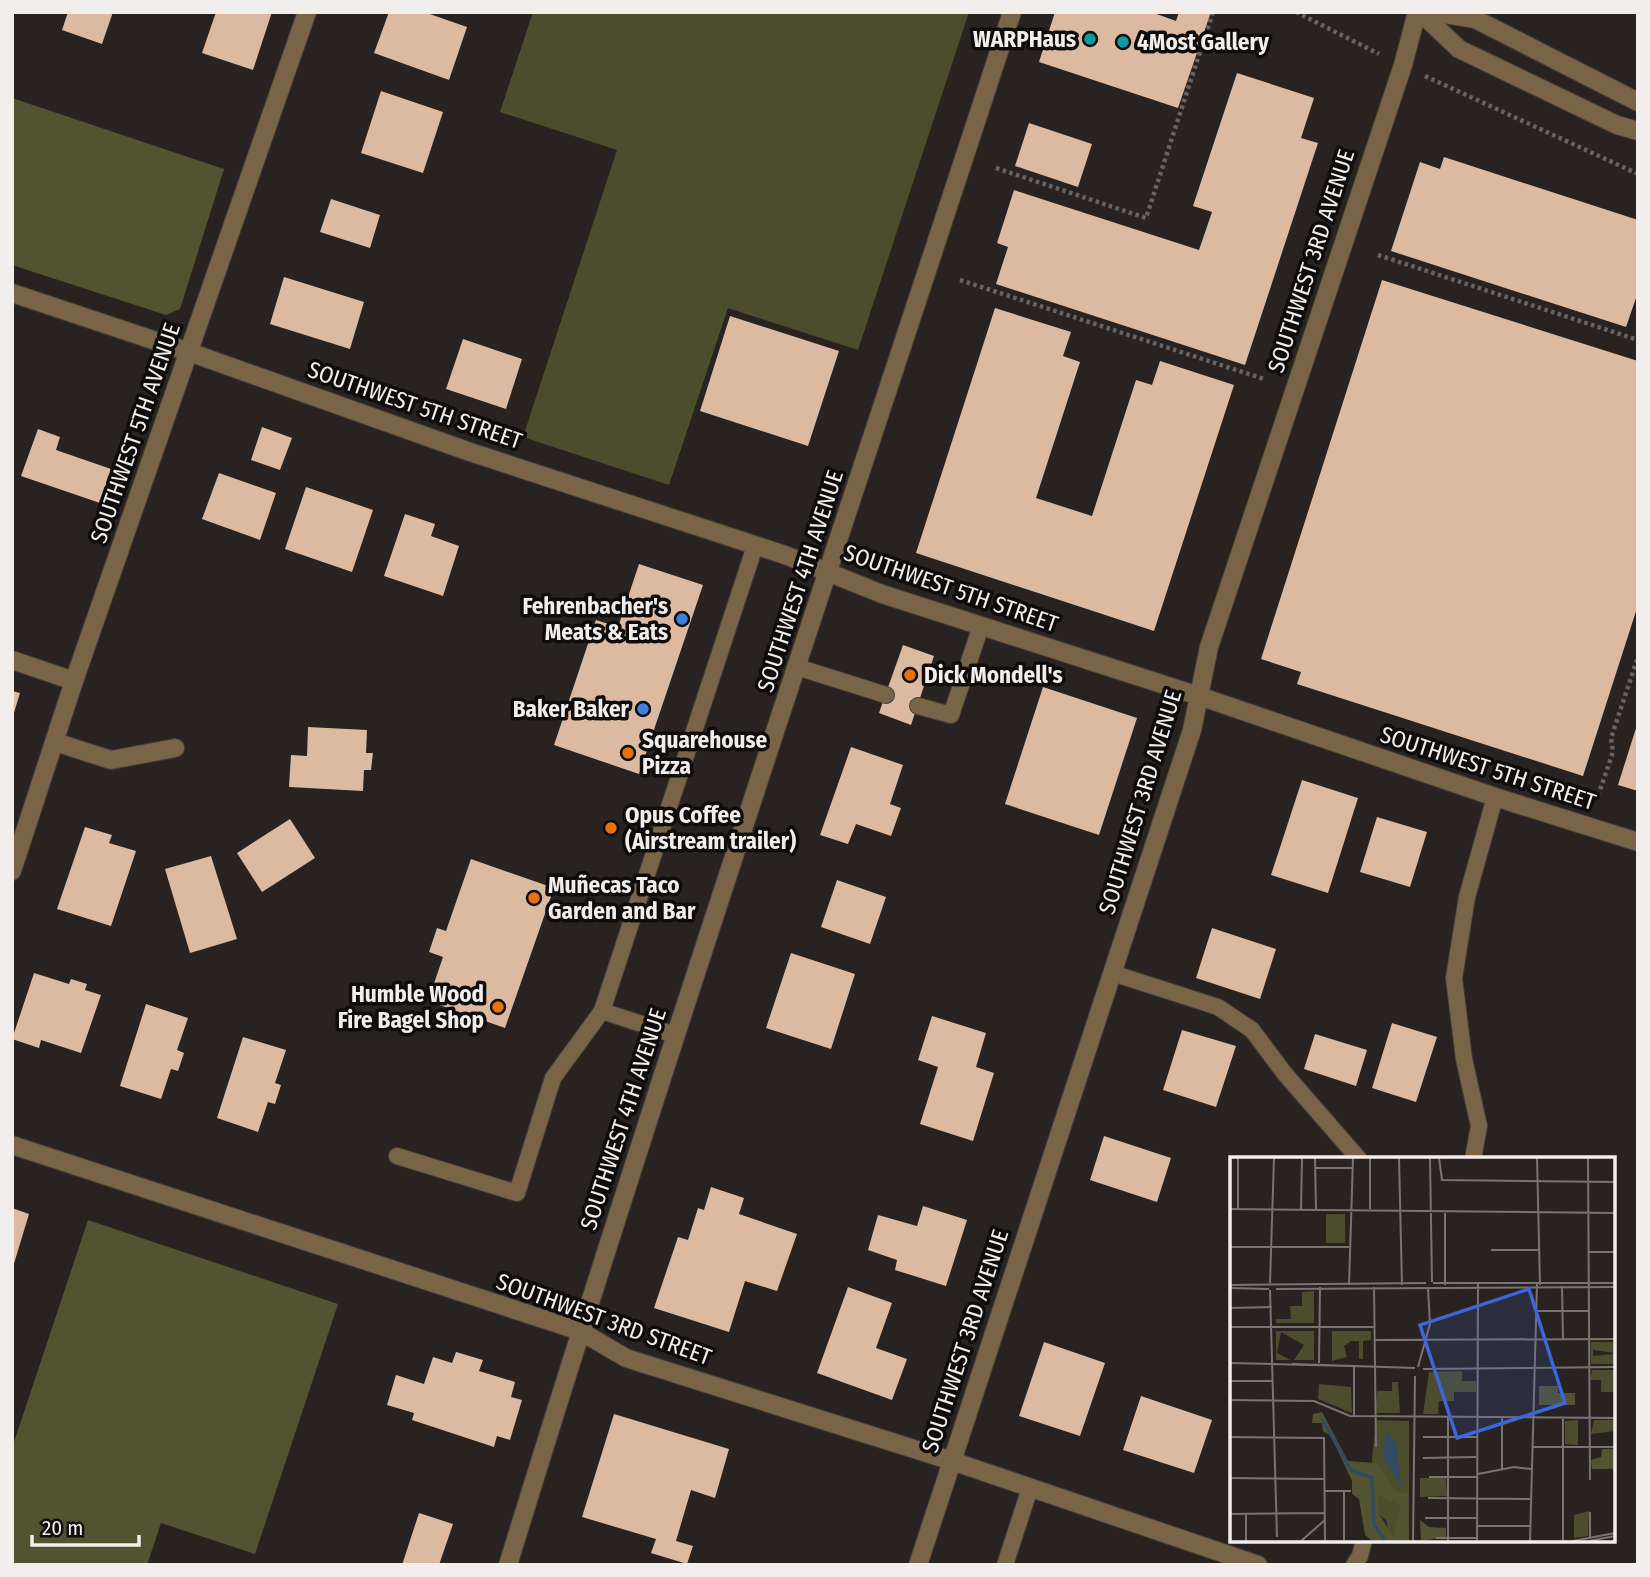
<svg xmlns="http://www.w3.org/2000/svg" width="1650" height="1577" font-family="'Fira Sans Condensed',sans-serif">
	<rect width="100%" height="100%" fill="#282320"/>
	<polygon fill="#4c4d2c" points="533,12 969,12 858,350 728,308 669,485 523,437 617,150 500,112"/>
	<g fill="#515331">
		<polygon points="12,98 224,169 180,309 166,315 12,265"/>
		<polygon points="88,1220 338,1304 255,1554 161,1523 147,1565 12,1565 12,1448"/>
	</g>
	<g fill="#dbbaa1">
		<polygon points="68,12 113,12 102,44 62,30"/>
		<polygon points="216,12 272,12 253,70 202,53"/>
		<polygon points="389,12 424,12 467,27 449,80 374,53"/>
		<polygon points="1055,12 1151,12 1176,21 1179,12 1211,12 1178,108 1039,62"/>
		<polygon points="1237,73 1314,98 1301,138 1318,143 1245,365 996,284 1008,247 997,243 1014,190 1199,250 1212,212 1193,206"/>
		<polygon points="381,91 443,112 423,173 361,153"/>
		<polygon points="1029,123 1092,144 1078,187 1015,166"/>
		<polygon points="1444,157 1638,220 1638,298 1636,298 1626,327 1391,251 1420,162 1440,169"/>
		<polygon points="331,199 380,215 370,248 320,232"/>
		<polygon points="284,277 364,302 350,349 270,324"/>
		<polygon points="1382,280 1638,361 1638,605 1583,776 1297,684 1301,672 1261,659"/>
		<polygon points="995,308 1071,332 1063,356 1080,362 1036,498 1092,516 1136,380 1152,385 1160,361 1234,385 1154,631 916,553"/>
		<polygon points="730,316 839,351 808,446 700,411"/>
		<polygon points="463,339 522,359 506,409 446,389"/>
		<polygon points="262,427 292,438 280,470 251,460"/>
		<polygon points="38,429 60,437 56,450 111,469 100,503 21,476"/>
		<polygon points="219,473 276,493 260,540 202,519"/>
		<polygon points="306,487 373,510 352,572 285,549"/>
		<polygon points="405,514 435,524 431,536 459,546 443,596 384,576"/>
		<polygon points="639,564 703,585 639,774 554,745 596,620 618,627"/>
		<polygon points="903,645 934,656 911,725 879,713"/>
		<polygon points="1043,687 1137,718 1099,835 1005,804"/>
		<polygon points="12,691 20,693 13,716 12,716"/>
		<polygon points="1637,725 1638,725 1638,791 1618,785"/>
		<polygon points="308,727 367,730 366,753 373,753 371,770 364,770 363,791 289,787 291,755 307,756"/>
		<polygon points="851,747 903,765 890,804 901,808 891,836 856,824 848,844 820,835"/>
		<polygon points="1302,780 1358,798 1328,893 1271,875"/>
		<polygon points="1377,817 1427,832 1410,887 1360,872"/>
		<polygon points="290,819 315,858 262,892 237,853"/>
		<polygon points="85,827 112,835 109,843 136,851 111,926 57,909"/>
		<polygon points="211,856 237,939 190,953 165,869"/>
		<polygon points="471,859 554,888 505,1028 428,1001 443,957 429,952 437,928 446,931"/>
		<polygon points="837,880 886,897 870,944 821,927"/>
		<polygon points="1212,928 1276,949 1260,999 1196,978"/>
		<polygon points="791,953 855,974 831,1049 766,1028"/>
		<polygon points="34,973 69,984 71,979 87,984 85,990 101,995 81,1053 41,1040 39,1048 12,1039"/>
		<polygon points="146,1004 188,1018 177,1050 184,1053 178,1071 171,1069 161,1099 120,1086"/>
		<polygon points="932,1016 986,1033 976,1067 994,1073 973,1141 920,1124 938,1067 918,1060"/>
		<polygon points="1392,1023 1437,1037 1416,1102 1372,1088"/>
		<polygon points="1182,1030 1236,1046 1216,1107 1163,1090"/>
		<polygon points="1315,1034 1367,1050 1356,1086 1304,1069"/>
		<polygon points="243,1037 286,1050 275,1083 281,1085 275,1104 268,1102 258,1132 217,1118"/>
		<polygon points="1104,1136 1171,1158 1157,1202 1090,1180"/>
		<polygon points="711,1187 744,1198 739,1214 797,1234 777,1291 745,1281 729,1332 654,1308 678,1237 688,1240 698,1208 704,1210"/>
		<polygon points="923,1206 967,1220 946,1286 895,1270 897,1260 868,1250 878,1215 917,1226"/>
		<polygon points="12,1208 29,1214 13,1267 12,1267"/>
		<polygon points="848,1287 892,1303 876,1348 907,1359 892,1400 817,1373"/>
		<polygon points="1044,1342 1105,1363 1080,1436 1019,1416"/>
		<polygon points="456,1352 483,1360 479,1371 515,1382 511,1397 522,1400 510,1440 497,1436 494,1447 412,1420 414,1413 387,1405 396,1375 424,1384 433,1357 452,1363"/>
		<polygon points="1141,1396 1212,1420 1194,1473 1123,1450"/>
		<polygon points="614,1414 729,1449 715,1498 691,1490 676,1541 693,1546 687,1564 651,1553 656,1539 582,1517"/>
		<polygon points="419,1513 453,1524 439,1565 402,1565"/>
	</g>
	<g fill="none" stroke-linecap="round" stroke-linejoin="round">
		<defs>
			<g id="service">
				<polyline points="797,667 886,695"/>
				<polyline points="918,706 951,715 981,626"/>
				<polyline points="1112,973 1218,1007 1252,1030 1285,1074 1359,1159"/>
				<polyline points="602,1011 675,1035"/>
				<polyline points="397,1156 517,1193 553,1078 602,1011 755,546"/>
				<polyline points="1473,1159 1479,1126 1464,1059 1454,978 1467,897 1495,797"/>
				<polyline points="1005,1565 1030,1488"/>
				<polyline points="1354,1565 1360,1556 1364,1540"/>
			</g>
			<g id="minor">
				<polyline points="12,293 189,352 470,452 785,555 882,594 1199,696 1495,797 1638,842"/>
				<polyline points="12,660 74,681"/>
				<polyline points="55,742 111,760 175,748"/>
				<polyline points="12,871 74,681 307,12"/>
				<polyline points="12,1145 580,1331 626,1358 952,1461 1258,1565"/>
				<polyline points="918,1565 1192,730 1209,647 1403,65 1417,12"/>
			</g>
			<g id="tertiary">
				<polyline points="1420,12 1459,49 1617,125 1638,131"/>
				<polyline points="1432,12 1475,19 1638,102"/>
				<path d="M508 1565C668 1045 843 529 1012 12"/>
			</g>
		</defs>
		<use href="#service" stroke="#443f3d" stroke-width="18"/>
		<use href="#minor" stroke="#443f3d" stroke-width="20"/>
		<use href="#tertiary" stroke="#443f3d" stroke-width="20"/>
		<g stroke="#686461" stroke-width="4.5" stroke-dasharray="3.5 3.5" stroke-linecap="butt">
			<polyline points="1296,12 1379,54"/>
			<polyline points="1425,76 1638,174"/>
			<polyline points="996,168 1146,218 1213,12"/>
			<polyline points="1378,255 1638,340"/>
			<polyline points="960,280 1264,379"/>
			<polyline points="1598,796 1613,752 1611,738 1638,657"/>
		</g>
		<use href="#service" stroke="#796447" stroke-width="16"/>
		<use href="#minor" stroke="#796447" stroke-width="18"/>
		<use href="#tertiary" stroke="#796447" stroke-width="18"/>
	</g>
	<g fill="#0f9aa8" stroke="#0f0d0c" stroke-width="2.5">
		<circle cx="1090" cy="39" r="7"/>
		<circle cx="1123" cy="42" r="7"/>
	</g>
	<g fill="#3f7fe0" stroke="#0f0d0c" stroke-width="2.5">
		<circle cx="682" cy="619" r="7"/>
		<circle cx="643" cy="709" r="7"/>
	</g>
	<g fill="#e8710a" stroke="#0f0d0c" stroke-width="2.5">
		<circle cx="910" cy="675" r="7"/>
		<circle cx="628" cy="753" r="7"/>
		<circle cx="611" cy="828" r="7"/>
		<circle cx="534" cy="898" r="7"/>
		<circle cx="498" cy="1007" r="7"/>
	</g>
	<g text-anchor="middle" stroke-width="7" stroke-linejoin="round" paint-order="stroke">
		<g font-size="23" font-weight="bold" fill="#f2eeec" stroke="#0f0d0c" text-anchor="start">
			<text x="1076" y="47" text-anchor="end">WARPHaus</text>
			<text x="1137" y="50">4Most Gallery</text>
			<text x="668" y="614" text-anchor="end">Fehrenbacher's<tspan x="668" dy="26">Meats &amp; Eats</tspan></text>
			<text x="924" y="683">Dick Mondell's</text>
			<text x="629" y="717" text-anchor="end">Baker Baker</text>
			<text x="642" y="748">Squarehouse<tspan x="642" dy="26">Pizza</tspan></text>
			<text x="625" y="823">Opus Coffee<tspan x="625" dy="26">(Airstream trailer)</tspan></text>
			<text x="548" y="893">Muñecas Taco<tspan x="548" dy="26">Garden and Bar</tspan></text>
			<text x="484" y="1002" text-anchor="end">Humble Wood<tspan x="484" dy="26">Fire Bagel Shop</tspan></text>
		</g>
		<g font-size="23" fill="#f2eeec" stroke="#0f0d0c">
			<text transform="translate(1311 261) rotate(-72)" y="8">SOUTHWEST 3RD AVENUE</text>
			<text transform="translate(415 405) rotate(19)" y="8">SOUTHWEST 5TH STREET</text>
			<text transform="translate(135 433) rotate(-71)" y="8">SOUTHWEST 5TH AVENUE</text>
			<text transform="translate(800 581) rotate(-72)" y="8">SOUTHWEST 4TH AVENUE</text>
			<text transform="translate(951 588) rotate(19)" y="8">SOUTHWEST 5TH STREET</text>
			<text transform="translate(1488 768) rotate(18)" y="8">SOUTHWEST 5TH STREET</text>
			<text transform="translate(1140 802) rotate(-73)" y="8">SOUTHWEST 3RD AVENUE</text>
			<text transform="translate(623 1119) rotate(-72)" y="8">SOUTHWEST 4TH AVENUE</text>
			<text transform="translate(604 1319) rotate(20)" y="8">SOUTHWEST 3RD STREET</text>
			<text transform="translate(965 1341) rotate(-72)" y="8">SOUTHWEST 3RD AVENUE</text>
		</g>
	</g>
	<g transform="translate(1230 1157)">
		<rect width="385" height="385" fill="#282320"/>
		<path d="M96 57H115V86H96ZM84 134V166H46V162H61L60 149H72V135ZM46 174H84V203H64L74 188 51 175 47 196 61 203H46ZM102 174H141V183L133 184V202H129V184H121L114 189 117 200 102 204ZM361 185H383L384 196 363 193V199L384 197V207H361ZM362 213H384L385 235H371V223H360ZM232 214V224H246V235H224V244H209L208 257H193L199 215ZM162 225H168L170 256H146L147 234H162ZM89 227 121 230 122 256 88 242ZM146 263 179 264V384H161L156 363 148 357 142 302ZM348 263V288L335 287V264ZM364 263H384L385 274 361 277ZM190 321H216L217 339 190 340ZM359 354 358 379 344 381V358Z" fill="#4c4d2c"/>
		<path d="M309 229H328V236H345V248H309ZM92 255 118 304 146 306 166 335 178 336 179 384H142L135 378 129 342 122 337V324L101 279 93 274 92 266H82L83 257ZM148 338 171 349 163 379 149 357ZM372 292H384L385 312H362L361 303 371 300ZM190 363 199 370 216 371V380L191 384Z" fill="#515331" fill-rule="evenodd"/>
		<path d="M156 273 166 285 171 329 153 300Z" fill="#304b62"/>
		<path fill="none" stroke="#304b62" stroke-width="3.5" d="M92 262 121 313 142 321 144 367 155 384"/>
		<path fill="none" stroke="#797472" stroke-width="2" d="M85 1 86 52M169 1 172 128M200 1 202 125M209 1 212 23 385 25M307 1 310 128M358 1 360 323M85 11H123M0 52 385 56M8 52V1M71 52 72 1M140 52V1M0 90H119M261 93H310M358 95H385M40 126 44 1M203 126H385M0 128 196 126M119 128 123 1M215 128V55M332 129 333 183M144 130 146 290M0 131 39 132M46 132 385 130M40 133 47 380M0 151 42 150M307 154H359M0 170H144M144 183 385 182M0 206 120 209M89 206 90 130M62 207 185 211M124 210V259M188 210 200 167 198 132M193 212 385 210M0 224H43M0 243 84 244 120 259 385 261M272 261V312M0 280 94 281 95 384M193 280H247M303 290H385M193 301 246 300M248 317 284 310 301 312M199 320H247M0 321 95 322M95 334H121M114 334V384M198 341 300 342M360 355V381M0 357 95 356M195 361H247M247 369H300M206 381H247M16 384V357M71 384 95 363M183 384 185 219M218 384V260M247 384 248 127M300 384 307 127M333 384V262M343 384 385 376M359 384 385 379"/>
		<path fill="#3d66db" fill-opacity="0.15" stroke="#3d66db" stroke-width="3.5" d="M299 132 335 246 227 281 190 168Z"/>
		<rect width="385" height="385" fill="none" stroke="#f2eeec" stroke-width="3.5"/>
	</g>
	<rect width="1650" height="1577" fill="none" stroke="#f2eeec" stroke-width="28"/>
	<path d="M32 1535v10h107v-10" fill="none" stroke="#f2eeec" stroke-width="3.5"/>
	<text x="42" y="1535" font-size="21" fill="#f2eeec" stroke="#0f0d0c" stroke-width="5" paint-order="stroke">20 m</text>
</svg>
